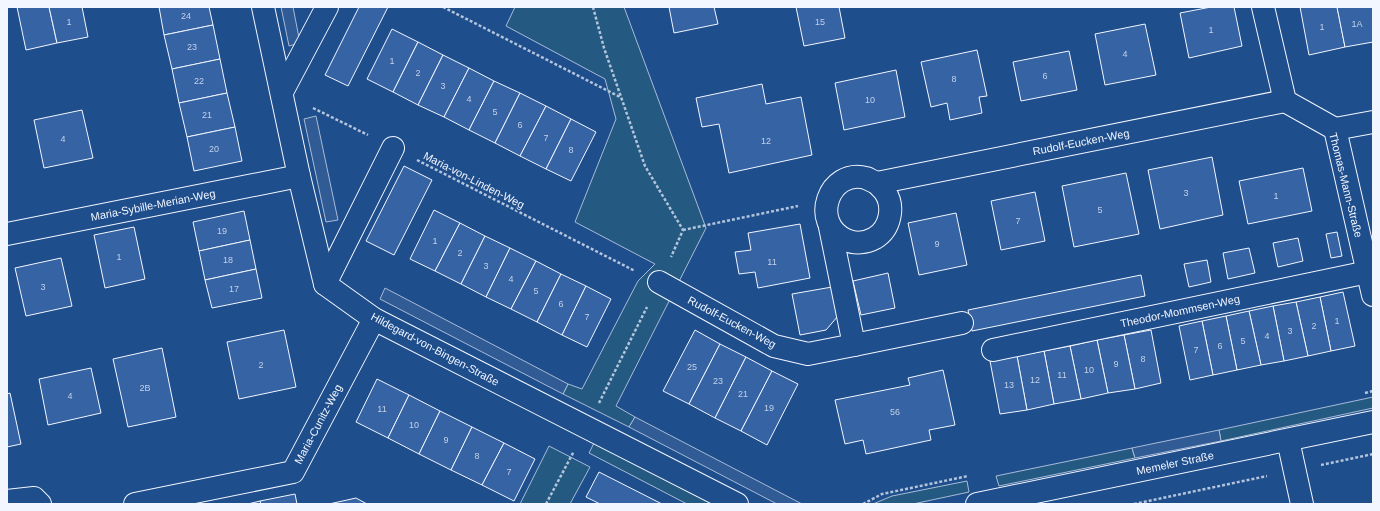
<svg xmlns="http://www.w3.org/2000/svg" width="1380" height="511" font-family="Arial,sans-serif">
	<rect width="100%" height="100%" fill="#1f4e8c"/>
	<g fill="#245a82" stroke="#a8bbd7">
		<polygon points="515,7 624,7 706,228 616,406 635,417 629,427 563,394 568,384 582,389 638,281 655,264 575,222 616,119 605,79 506,26"/>
		<polygon points="1373,397 1373,408 1221,441 1219,430"/>
		<polygon points="595,441 719,504 687,504 589,453"/>
		<polygon points="549,446 590,467 570,504 520,504"/>
		<polygon points="1132,448 1135,458 999,486 996,476"/>
		<polygon points="967,481 969,492 913,504 873,504 892,496"/>
	</g>
	<g fill="#305b95" stroke="#a8bbd7">
		<polygon points="281,7 293,7 300,43 289,46"/>
		<polygon points="316,116 338,220 326,222 304,119"/>
		<polygon points="385,288 568,384 563,394 380,299"/>
		<polygon points="635,417 802,504 777,504 629,427"/>
		<polygon points="1219,430 1221,441 1135,458 1132,448"/>
	</g>
	<g fill="#3563a3" stroke="#f2f6ff">
		<polygon points="17,7 49,7 57,43 26,50"/>
		<polygon points="49,7 82,7 88,37 57,43"/>
		<polygon points="159,7 209,7 213,25 164,35"/>
		<polygon points="359,7 388,7 348,86 325,75"/>
		<polygon points="669,7 714,7 718,24 674,33"/>
		<polygon points="796,7 839,7 845,38 804,46"/>
		<polygon points="1211,7 1234,7 1242,46 1189,58 1180,13"/>
		<polygon points="1300,7 1337,7 1345,47 1309,55"/>
		<polygon points="1337,7 1373,7 1373,42 1345,47"/>
		<polygon points="1145,24 1156,75 1105,85 1095,34"/>
		<polygon points="213,25 220,59 172,69 164,35"/>
		<polygon points="392,29 418,42 393,92 367,79"/>
		<polygon points="418,42 443,55 418,105 393,92"/>
		<polygon points="977,50 987,96 979,97 982,113 950,120 947,103 931,107 921,62"/>
		<polygon points="1069,51 1077,90 1021,101 1013,62"/>
		<polygon points="443,55 469,68 444,117 418,105"/>
		<polygon points="220,59 227,93 179,103 172,69"/>
		<polygon points="469,68 494,81 469,130 444,117"/>
		<polygon points="896,70 905,117 844,130 835,83"/>
		<polygon points="494,81 520,93 495,143 469,130"/>
		<polygon points="762,84 766,104 801,97 812,155 729,173 719,124 702,127 696,98"/>
		<polygon points="227,93 235,127 187,137 179,103"/>
		<polygon points="520,93 546,106 520,156 495,143"/>
		<polygon points="546,106 571,119 546,169 520,156"/>
		<polygon points="82,110 93,158 44,168 34,120"/>
		<polygon points="571,119 596,132 571,181 546,169"/>
		<polygon points="235,127 242,161 194,171 187,137"/>
		<polygon points="1212,157 1223,215 1160,229 1148,170"/>
		<polygon points="404,166 432,180 394,255 366,241"/>
		<polygon points="1303,168 1312,211 1248,224 1239,181"/>
		<polygon points="1126,173 1139,234 1074,247 1062,186"/>
		<polygon points="1035,192 1045,241 1001,250 991,201"/>
		<polygon points="434,210 460,223 435,271 410,259"/>
		<polygon points="244,211 250,240 199,251 193,222"/>
		<polygon points="956,213 967,265 919,275 908,223"/>
		<polygon points="460,223 485,236 461,284 435,271"/>
		<polygon points="800,224 810,278 758,288 755,272 739,274 735,252 751,250 748,233"/>
		<polygon points="134,227 145,279 105,288 94,235"/>
		<polygon points="1337,232 1342,256 1331,258 1326,234"/>
		<polygon points="485,236 510,248 486,297 461,284"/>
		<polygon points="1298,238 1303,261 1278,267 1273,243"/>
		<polygon points="250,240 256,269 205,280 199,251"/>
		<polygon points="510,248 536,261 511,309 486,297"/>
		<polygon points="1249,248 1255,273 1228,279 1223,253"/>
		<polygon points="61,258 72,306 26,316 15,268"/>
		<polygon points="1207,260 1211,282 1189,287 1184,264"/>
		<polygon points="536,261 561,274 537,322 511,309"/>
		<polygon points="256,269 262,298 212,308 205,280"/>
		<polygon points="888,273 895,308 861,315 853,281"/>
		<polygon points="561,274 586,286 562,335 537,322"/>
		<polygon points="1141,275 1145,296 972,331 968,310"/>
		<polygon points="586,286 611,299 587,347 562,335"/>
		<polygon points="832,287 838,316 826,330 800,335 792,294"/>
		<polygon points="1343,292 1355,346 1331,351 1320,297"/>
		<polygon points="1320,297 1331,351 1308,356 1296,302"/>
		<polygon points="1296,302 1308,356 1284,361 1273,306"/>
		<polygon points="1273,306 1284,361 1261,365 1249,311"/>
		<polygon points="1249,311 1261,365 1237,370 1226,316"/>
		<polygon points="1226,316 1237,370 1213,375 1202,321"/>
		<polygon points="1202,321 1213,375 1190,380 1179,326"/>
		<polygon points="284,330 296,387 239,399 227,342"/>
		<polygon points="695,330 720,344 689,404 663,391"/>
		<polygon points="1151,330 1161,383 1135,389 1124,335"/>
		<polygon points="1124,335 1135,389 1108,393 1097,340"/>
		<polygon points="1097,340 1108,393 1081,399 1070,346"/>
		<polygon points="720,344 746,357 715,418 689,404"/>
		<polygon points="1070,346 1081,399 1054,404 1044,351"/>
		<polygon points="162,348 176,417 128,427 113,359"/>
		<polygon points="1044,351 1054,404 1027,410 1017,356"/>
		<polygon points="1017,356 1027,410 1000,414 990,361"/>
		<polygon points="746,357 772,371 741,431 715,418"/>
		<polygon points="91,368 101,413 48,425 39,379"/>
		<polygon points="943,370 955,425 929,430 931,440 866,454 863,440 845,444 835,400 910,385 908,378"/>
		<polygon points="772,371 798,384 767,445 741,431"/>
		<polygon points="377,379 409,395 388,438 356,422"/>
		<polygon points="10,393 21,444 7,447 7,394"/>
		<polygon points="409,395 440,411 419,454 388,438"/>
		<polygon points="440,411 472,427 451,470 419,454"/>
		<polygon points="472,427 504,443 482,485 451,470"/>
		<polygon points="504,443 535,459 514,501 482,485"/>
		<polygon points="599,472 662,504 600,504 586,497"/>
		<polygon points="295,494 297,504 261,504 260,501"/>
		<polygon points="356,498 367,504 329,504"/>
		<polygon points="260,501 261,504 248,504"/>
	</g>
	<g fill="none" stroke-linecap="round" stroke-linejoin="round">
		<defs>
			<g id="minor">
				<polyline points="263,7 299,176 325,284 374,319 737,504"/>
				<polyline points="1263,7 1285,101 1335,129 1373,295"/>
				<polyline points="282,92 327,7"/>
				<polyline points="1335,129 1373,122"/>
				<path d="M877 183C879 186 883 189 885 192 895 207 890 229 875 238 866 243 855 244 846 240 809 223 829 168 866 178 869 179 873 182 877 183L1285 101"/>
				<polyline points="7,234 299,176"/>
				<polyline points="659,282 774,346 808,354 854,345 830,227"/>
				<polyline points="325,284 393,148"/>
				<polyline points="854,345 962,323"/>
				<polyline points="993,350 1368,272"/>
				<polyline points="1288,440 1302,504"/>
				<polyline points="7,501 34,498 40,504"/>
				<polyline points="135,504 293,472 374,319"/>
				<polyline points="977,504 1373,422"/>
			</g>
		</defs>
		<use href="#minor" stroke="#f2f6ff" stroke-width="24"/>
		<g stroke="#b3c4dc" stroke-width="2.5" stroke-dasharray="3 2" stroke-linecap="butt">
			<polyline points="443,7 620,97"/>
			<polyline points="593,7 604,48 645,166 683,230 671,257"/>
			<polyline points="313,108 368,135"/>
			<polyline points="417,160 635,271"/>
			<polyline points="683,230 798,206"/>
			<polyline points="1365,393 1373,391"/>
			<polyline points="599,403 647,307"/>
			<polyline points="1321,465 1373,454"/>
			<polyline points="546,504 574,451"/>
			<polyline points="863,504 882,494 968,476"/>
			<polyline points="1134,504 1267,476"/>
		</g>
		<use href="#minor" stroke="#1f4e8c" stroke-width="22"/>
	</g>
	<g text-anchor="middle" stroke-width="3" stroke-linejoin="round" paint-order="stroke">
		<g font-size="9" fill="#c3d1e8">
			<text x="186" y="19">24</text>
			<text x="69" y="25">1</text>
			<text x="820" y="25">15</text>
			<text x="1357" y="27">1A</text>
			<text x="1322" y="30">1</text>
			<text x="1211" y="33">1</text>
			<text x="192" y="50">23</text>
			<text x="1125" y="57">4</text>
			<text x="392" y="64">1</text>
			<text x="418" y="76">2</text>
			<text x="1045" y="79">6</text>
			<text x="954" y="82">8</text>
			<text x="199" y="84">22</text>
			<text x="443" y="89">3</text>
			<text x="469" y="102">4</text>
			<text x="870" y="103">10</text>
			<text x="495" y="115">5</text>
			<text x="207" y="118">21</text>
			<text x="520" y="128">6</text>
			<text x="546" y="141">7</text>
			<text x="63" y="142">4</text>
			<text x="766" y="144">12</text>
			<text x="214" y="152">20</text>
			<text x="571" y="153">8</text>
			<text x="1186" y="196">3</text>
			<text x="1276" y="199">1</text>
			<text x="1100" y="213">5</text>
			<text x="1018" y="224">7</text>
			<text x="222" y="234">19</text>
			<text x="435" y="244">1</text>
			<text x="937" y="247">9</text>
			<text x="460" y="256">2</text>
			<text x="119" y="260">1</text>
			<text x="228" y="263">18</text>
			<text x="772" y="265">11</text>
			<text x="486" y="269">3</text>
			<text x="511" y="282">4</text>
			<text x="43" y="290">3</text>
			<text x="234" y="292">17</text>
			<text x="536" y="294">5</text>
			<text x="561" y="307">6</text>
			<text x="587" y="320">7</text>
			<text x="1337" y="324">1</text>
			<text x="1314" y="329">2</text>
			<text x="1290" y="334">3</text>
			<text x="1267" y="339">4</text>
			<text x="1243" y="344">5</text>
			<text x="1220" y="349">6</text>
			<text x="1196" y="353">7</text>
			<text x="1143" y="362">8</text>
			<text x="1116" y="367">9</text>
			<text x="261" y="368">2</text>
			<text x="692" y="370">25</text>
			<text x="1089" y="373">10</text>
			<text x="1062" y="378">11</text>
			<text x="1035" y="383">12</text>
			<text x="718" y="384">23</text>
			<text x="1009" y="388">13</text>
			<text x="145" y="391">2B</text>
			<text x="743" y="397">21</text>
			<text x="70" y="399">4</text>
			<text x="769" y="411">19</text>
			<text x="382" y="412">11</text>
			<text x="895" y="415">56</text>
			<text x="414" y="428">10</text>
			<text x="446" y="443">9</text>
			<text x="477" y="459">8</text>
			<text x="509" y="475">7</text>
		</g>
		<g font-size="11" fill="#f2f6ff" stroke="#1f4e8c">
			<text transform="translate(1081 142) rotate(-11)" y="4">Rudolf-Eucken-Weg</text>
			<text transform="translate(474 180) rotate(27)" y="4">Maria-von-Linden-Weg</text>
			<text transform="translate(1346 185) rotate(76)" y="4">Thomas-Mann-Straße</text>
			<text transform="translate(153 205) rotate(-11)" y="4">Maria-Sybille-Merian-Weg</text>
			<text transform="translate(1180 311) rotate(-12)" y="4">Theodor-Mommsen-Weg</text>
			<text transform="translate(732 322) rotate(28)" y="4">Rudolf-Eucken-Weg</text>
			<text transform="translate(435 349) rotate(28)" y="4">Hildegard-von-Bingen-Straße</text>
			<text transform="translate(318 424) rotate(-62)" y="4">Maria-Cunitz-Weg</text>
			<text transform="translate(1175 463) rotate(-12)" y="4">Memeler Straße</text>
		</g>
	</g>
	<rect width="1380" height="511" fill="none" stroke="#f2f6ff" stroke-width="16"/>
</svg>
